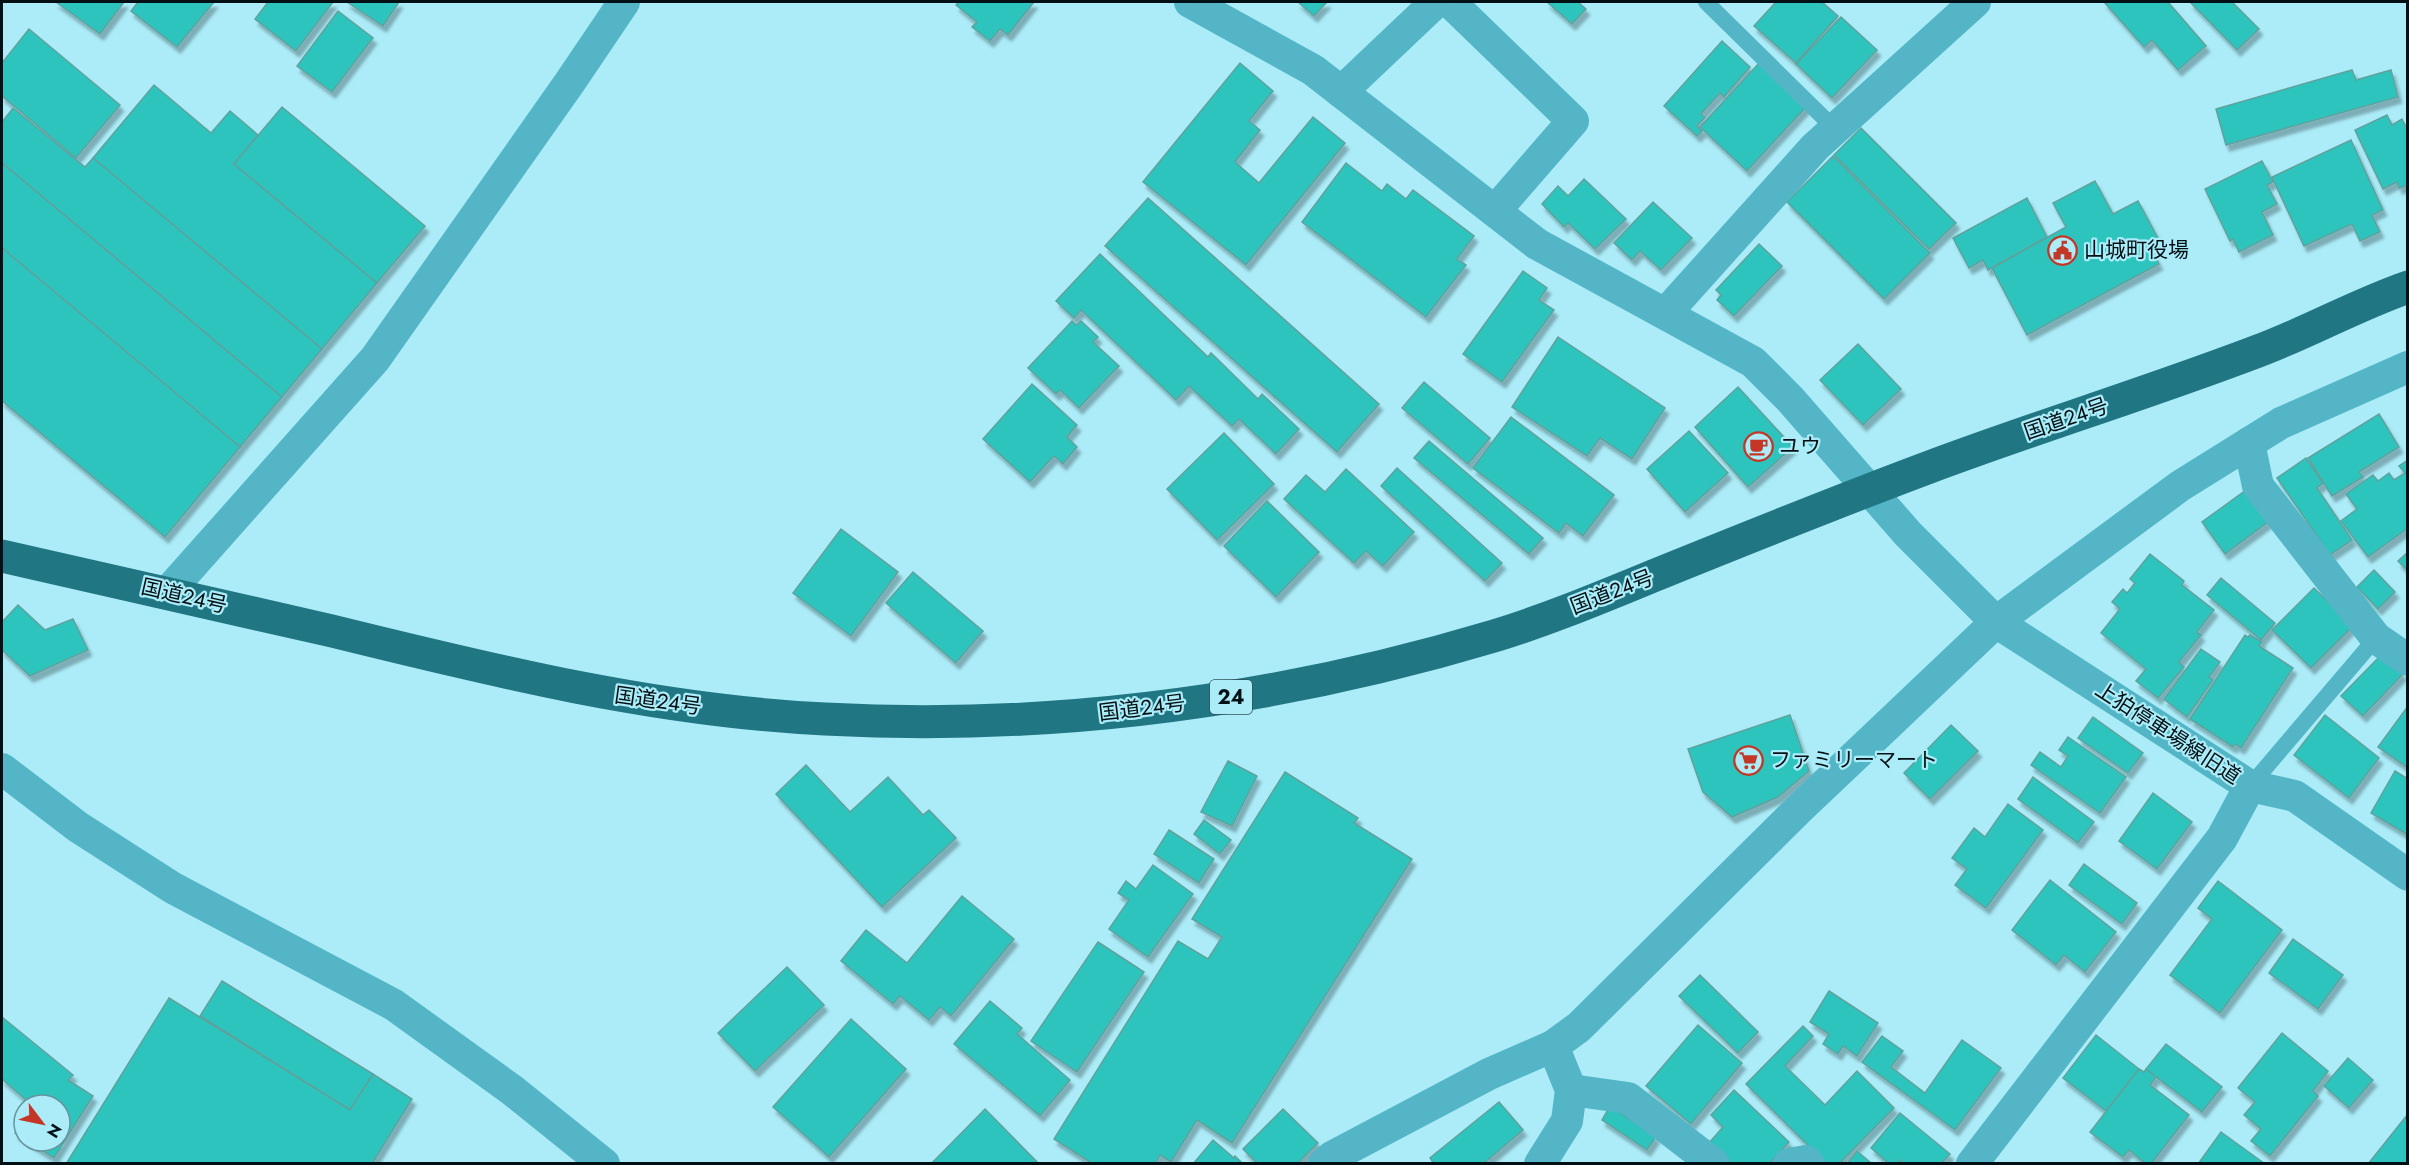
<svg xmlns="http://www.w3.org/2000/svg" width="2409" height="1165" font-family="Jost,'Noto Sans JP',sans-serif">
	<defs>
		<filter id="shadow"><feDropShadow dx="3.5" dy="6" stdDeviation="1.5" flood-color="#0004"/></filter>
	</defs>
	<rect width="100%" height="100%" fill="#abecf8"/>
	<g fill="#2fc4be" stroke="#60a19c" stroke-width="1.5" filter="url(#shadow)">
		<polygon points="56,2 124,2 100,34"/>
		<polygon points="138,2 214,2 177,47 131,11"/>
		<polygon points="268,2 333,2 296,51 255,19"/>
		<polygon points="347,2 399,2 383,26"/>
		<polygon points="959,2 1034,2 1008,35 1000,29 990,41 972,27 977,22 956,5"/>
		<polygon points="1298,2 1327,2 1314,16"/>
		<polygon points="1547,2 1578,2 1586,9 1572,24"/>
		<polygon points="1776,2 1822,2 1838,16 1796,63 1754,26"/>
		<polygon points="2104,2 2168,2 2206,46 2178,70 2152,40 2144,47"/>
		<polygon points="2190,2 2232,2 2259,29 2237,50"/>
		<polygon points="338,11 373,38 332,92 297,66"/>
		<polygon points="1841,17 1877,50 1832,98 1796,64"/>
		<polygon points="29,29 120,105 76,158 2,96 2,63"/>
		<polygon points="1722,41 1750,67 1724,97 1720,93 1701,114 1705,117 1697,126 1702,131 1697,136 1664,106"/>
		<polygon points="1760,62 1807,106 1747,171 1700,127"/>
		<polygon points="1240,63 1273,91 1249,121 1260,130 1235,162 1259,183 1313,117 1345,143 1246,265 1143,182"/>
		<polygon points="2352,70 2356,80 2391,70 2398,97 2226,145 2216,109"/>
		<polygon points="154,85 211,133 230,111 258,135 234,164 377,283 322,349 93,158"/>
		<polygon points="282,107 425,226 377,283 234,164"/>
		<polygon points="13,108 85,167 93,158 322,349 282,397 2,163 2,122"/>
		<polygon points="2387,115 2392,125 2402,119 2408,131 2408,185 2399,188 2397,182 2383,189 2355,130"/>
		<polygon points="1861,128 1956,223 1929,249 1834,155"/>
		<polygon points="2351,140 2383,210 2372,215 2380,232 2360,241 2352,224 2304,246 2272,177"/>
		<polygon points="1833,156 1930,253 1884,299 1787,202"/>
		<polygon points="2262,161 2273,182 2267,185 2277,204 2262,212 2273,235 2239,252 2233,239 2230,241 2205,189"/>
		<polygon points="2,163 282,397 240,447 2,248"/>
		<polygon points="1346,163 1382,191 1387,184 1406,199 1413,190 1474,236 1457,259 1466,265 1426,317 1302,222"/>
		<polygon points="1584,179 1626,219 1595,249 1568,223 1564,227 1542,204 1558,186 1568,196"/>
		<polygon points="2095,181 2113,214 2138,201 2160,242 2150,247 2159,264 2027,335 1992,268 2066,227 2053,203"/>
		<polygon points="1148,198 1379,404 1337,452 1105,246"/>
		<polygon points="2027,198 2047,237 1988,270 1983,260 1969,268 1953,238"/>
		<polygon points="1653,202 1692,238 1661,270 1640,251 1632,260 1614,243"/>
		<polygon points="1759,244 1782,266 1734,316 1717,300 1721,295 1716,290"/>
		<polygon points="2,248 240,447 165,537 2,401"/>
		<polygon points="1100,254 1208,357 1211,353 1258,399 1262,394 1299,429 1276,454 1239,419 1232,426 1189,386 1176,400 1081,310 1074,318 1056,301"/>
		<polygon points="1523,271 1547,288 1539,300 1554,310 1502,382 1463,354"/>
		<polygon points="1072,321 1076,325 1081,321 1098,337 1093,342 1119,366 1079,408 1060,390 1056,394 1028,368"/>
		<polygon points="1558,337 1665,408 1632,459 1600,438 1587,456 1512,407"/>
		<polygon points="1858,344 1901,389 1863,425 1820,380"/>
		<polygon points="1424,382 1490,438 1468,464 1402,408"/>
		<polygon points="1032,384 1077,425 1067,437 1077,447 1063,464 1054,456 1030,482 983,439"/>
		<polygon points="1738,387 1793,447 1748,487 1695,427"/>
		<polygon points="2379,414 2399,447 2359,472 2363,477 2332,496 2308,458"/>
		<polygon points="1511,417 1614,495 1583,536 1566,523 1559,533 1473,468"/>
		<polygon points="1689,431 1728,473 1685,512 1647,469"/>
		<polygon points="1224,433 1274,484 1217,540 1167,489"/>
		<polygon points="1429,441 1543,538 1529,554 1414,458"/>
		<polygon points="2306,458 2323,483 2317,488 2352,540 2330,555 2277,478"/>
		<polygon points="2408,460 2408,528 2368,557 2341,521 2357,509 2346,494 2373,475 2378,481 2389,473 2394,480 2405,473 2399,466"/>
		<polygon points="1397,468 1502,563 1485,581 1381,486"/>
		<polygon points="1346,469 1414,532 1383,566 1366,551 1354,563 1284,499 1306,475 1325,492"/>
		<polygon points="2246,490 2268,522 2225,554 2202,522"/>
		<polygon points="1267,501 1319,552 1276,597 1224,546"/>
		<polygon points="841,529 898,572 851,636 793,593"/>
		<polygon points="2408,552 2408,571 2398,561"/>
		<polygon points="2150,554 2184,581 2182,585 2214,610 2197,632 2201,635 2179,662 2184,667 2158,698 2136,681 2146,669 2101,633 2120,609 2112,602 2123,589 2127,593 2135,583 2130,579"/>
		<polygon points="2374,570 2395,592 2378,609 2357,587"/>
		<polygon points="913,572 983,631 956,663 886,603"/>
		<polygon points="2221,578 2275,623 2261,640 2207,595"/>
		<polygon points="2314,588 2353,626 2311,668 2272,630"/>
		<polygon points="18,605 45,630 73,619 88,650 30,676 2,650 2,622"/>
		<polygon points="2245,635 2248,637 2250,635 2262,642 2259,646 2293,668 2241,748 2235,744 2233,747 2190,719"/>
		<polygon points="2201,649 2220,662 2209,677 2213,680 2187,717 2164,699"/>
		<polygon points="2382,654 2403,674 2363,716 2341,696"/>
		<polygon points="2408,706 2408,768 2378,747"/>
		<polygon points="1790,715 1809,771 1778,797 1732,817 1703,792 1688,749"/>
		<polygon points="2325,715 2379,758 2349,798 2294,755"/>
		<polygon points="2093,717 2143,753 2128,773 2078,738"/>
		<polygon points="1951,725 1978,751 1930,799 1904,773"/>
		<polygon points="2068,737 2126,777 2100,813 2031,765 2040,752 2061,767 2068,756 2059,750"/>
		<polygon points="1228,761 1257,776 1232,826 1201,812"/>
		<polygon points="806,765 850,812 888,777 923,815 929,810 956,838 882,907 776,794"/>
		<polygon points="2395,771 2408,779 2408,835 2371,813"/>
		<polygon points="1285,772 1358,818 1354,823 1412,859 1232,1143 1197,1120 1171,1162 1160,1155 1155,1164 1093,1164 1054,1139 1178,941 1208,959 1222,937 1192,919"/>
		<polygon points="2033,777 2094,822 2078,843 2018,799"/>
		<polygon points="2153,793 2192,822 2157,869 2119,841"/>
		<polygon points="2008,804 2043,830 1986,908 1955,885 1967,869 1952,858 1974,828 1985,837"/>
		<polygon points="1204,820 1231,840 1220,854 1194,834"/>
		<polygon points="1169,830 1214,859 1199,883 1154,854"/>
		<polygon points="2084,864 2137,903 2122,924 2069,885"/>
		<polygon points="1153,865 1193,894 1148,957 1109,929 1129,900 1118,893 1126,881 1136,889"/>
		<polygon points="2050,880 2116,932 2085,972 2064,955 2056,965 2012,930"/>
		<polygon points="2218,881 2282,930 2220,1013 2170,975 2212,919 2198,908"/>
		<polygon points="962,896 1014,939 951,1016 940,1007 929,1020 900,996 893,1004 841,961 866,930 907,963"/>
		<polygon points="2293,939 2343,975 2318,1009 2269,973"/>
		<polygon points="1098,942 1144,972 1077,1072 1031,1041"/>
		<polygon points="787,967 824,1005 755,1071 718,1033"/>
		<polygon points="1700,975 1758,1032 1738,1053 1679,996"/>
		<polygon points="222,981 373,1074 350,1110 200,1016"/>
		<polygon points="1829,991 1878,1023 1857,1056 1843,1046 1838,1054 1823,1044 1829,1034 1810,1022"/>
		<polygon points="169,998 350,1110 373,1074 412,1099 372,1164 66,1164"/>
		<polygon points="990,1001 1022,1028 1017,1034 1070,1080 1040,1116 954,1044"/>
		<polygon points="2,1017 73,1075 68,1080 93,1096 54,1158 27,1141 60,1141 60,1105 32,1105 2,1079"/>
		<polygon points="851,1019 906,1069 829,1157 773,1107"/>
		<polygon points="1698,1025 1742,1063 1691,1124 1646,1086"/>
		<polygon points="1803,1026 1813,1036 1785,1066 1825,1105 1857,1071 1894,1108 1839,1164 1827,1164 1746,1084"/>
		<polygon points="2282,1033 2328,1071 2313,1091 2318,1096 2270,1156 2251,1141 2261,1129 2244,1115 2255,1102 2238,1088"/>
		<polygon points="2096,1035 2139,1069 2106,1111 2063,1078"/>
		<polygon points="1882,1036 1903,1051 1891,1067 1925,1093 1962,1040 2001,1068 1955,1130 1862,1062"/>
		<polygon points="2166,1044 2222,1087 2202,1112 2146,1069"/>
		<polygon points="2348,1058 2373,1080 2349,1108 2324,1086"/>
		<polygon points="2139,1069 2144,1072 2146,1069 2156,1077 2150,1085 2189,1115 2151,1164 2146,1164 2129,1150 2123,1157 2090,1132"/>
		<polygon points="1734,1090 1789,1142 1769,1164 1731,1164 1709,1143 1723,1127 1711,1115"/>
		<polygon points="1499,1102 1523,1130 1483,1164 1434,1164 1430,1158"/>
		<polygon points="1610,1106 1656,1137 1647,1150 1602,1120"/>
		<polygon points="985,1109 1039,1164 931,1164"/>
		<polygon points="1283,1109 1318,1143 1297,1164 1258,1164 1243,1149"/>
		<polygon points="1900,1113 1950,1154 1941,1164 1904,1164 1900,1160 1897,1164 1889,1164 1871,1148"/>
		<polygon points="2408,1114 2408,1164 2368,1164"/>
		<polygon points="24,1118 24,1139 15,1133"/>
		<polygon points="2221,1132 2265,1164 2198,1164"/>
		<polygon points="1213,1140 1234,1158 1235,1156 1243,1164 1193,1164"/>
		<polygon points="1857,1151 1872,1164 1847,1164"/>
	</g>
	<g fill="none" stroke-linecap="round" stroke-linejoin="round">
		<g stroke="#53b5c5" stroke-width="16">
			<polyline points="1706,2 1834,128"/>
			<polyline points="2250,786 2376,638"/>
		</g>
		<g stroke="#53b5c5" stroke-width="32">
			<polyline points="1190,2 1313,70 1537,244 1753,362 1790,399 1908,534 1996,622 2250,786 2295,796 2408,875"/>
			<polyline points="1450,2 1573,121 1495,211"/>
			<polyline points="1341,92 1436,2"/>
			<polyline points="1666,313 1815,147 1975,2"/>
			<polyline points="2249,443 2258,486 2376,638 2408,660"/>
			<polyline points="168,592 375,359 570,82 624,2"/>
			<polyline points="2,769 78,827 173,888 394,1005 512,1090 604,1164"/>
			<polyline points="1571,1090 1628,1098 1714,1164"/>
			<polyline points="1324,1164 1332,1157 1489,1074 1553,1046 1579,1027 1799,809 1996,622 2180,486 2281,423 2408,367"/>
			<polyline points="1540,1164 1567,1121 1571,1090 1553,1046"/>
			<polyline points="1789,1164 1806,1161 1809,1164"/>
			<polyline points="1972,1164 2222,838 2250,786"/>
		</g>
		<path stroke="#217683" stroke-width="33" d="M2 556C112 580 222 605 332 631 494 671 657 711 825 719 1051 731 1277 701 1494 636 1550 619 1604 596 1658 574 1747 538 1836 502 1927 468 2036 427 2148 393 2258 351 2309 332 2356 305 2408 287"/>
	</g>
	<defs>
		<symbol id="civic-ring" viewBox="-11 -11 22 22"><circle r="9.5" fill="#abecf8" stroke="#c43727" stroke-width="1.5"/><path d="M-.6-6.5H3V-4.5H.6V-3L4-1V1h2V6H-6V1h2V-1L-.6-3ZM-1.2 2.5V6h2.4V2.5Z" fill="#c43727"/></symbol>
		<symbol id="cafe-ring" viewBox="-11 -11 22 22"><circle r="9.5" fill="#abecf8" stroke="#c43727" stroke-width="1.5"/><path d="M-5.5-4.5H6V0H3Q3 3.5 0 3.5H-2.5Q-5.5 3.5-5.5 0ZM3-3.2v2h1.7v-2ZM-6 4.5H4V6H-6Z" fill="#c43727"/></symbol>
		<symbol id="supermarket-ring" viewBox="-11 -11 22 22"><circle r="9.5" fill="#abecf8" stroke="#c43727" stroke-width="1.5"/><path d="M-6-5.5h2.5l.6 2H6L4.5 2H-2.5L-4.4-4H-6ZM-1.5 3.2a1.3 1.3 0 1 0 .1 0ZM3 3.2a1.3 1.3 0 1 0 .1 0Z" fill="#c43727"/></symbol>
	</defs>
	<g fill-rule="evenodd">
		<use href="#civic-ring" x="2046" y="234" width="33" height="33"/>
		<use href="#cafe-ring" x="1742" y="430" width="33" height="33"/>
		<use href="#supermarket-ring" x="1732" y="744" width="33" height="33"/>
	</g>
	<g text-anchor="middle" stroke-width="4.5" stroke-linejoin="round" paint-order="stroke">
		<rect fill="#abecf8" stroke="#335259" stroke-width="1.5" x="1210" y="680" width="42" height="34" rx="4.5"/>
		<g font-size="20" font-weight="bold" fill="#001015">
			<text x="1231" y="704">24</text>
		</g>
		<g font-size="21" fill="#001015" stroke="#abecf8" text-anchor="start">
			<text x="2084" y="257">山城町役場</text>
			<text x="1779" y="453">ユウ</text>
			<text x="1770" y="767">ファミリーマート</text>
		</g>
		<g font-size="21" fill="#001015" stroke="#abecf8">
			<text transform="translate(2066 419) rotate(-19)" y="7">国道24号</text>
			<text transform="translate(1612 592) rotate(-21)" y="7">国道24号</text>
			<text transform="translate(184 596) rotate(13)" y="7">国道24号</text>
			<text transform="translate(658 701) rotate(8)" y="7">国道24号</text>
			<text transform="translate(1142 708) rotate(-7)" y="7">国道24号</text>
			<text transform="translate(2168 733) rotate(33)" y="7">上狛停車場線旧道</text>
		</g>
	</g>
	<rect width="2409" height="1165" fill="none" stroke="#001015" stroke-width="6"/>
	<g transform="translate(42 1123) rotate(122)"><circle r="28" fill="#abecf8" stroke="#67949d" stroke-width="1.5"/>
	<path d="M0-4.5L10 22L0 15L-10 22Z" fill="#c43727"/>
	<text y="-9" font-size="16" font-weight="bold" text-anchor="middle" fill="#001015">N</text>
	</g>
</svg>
